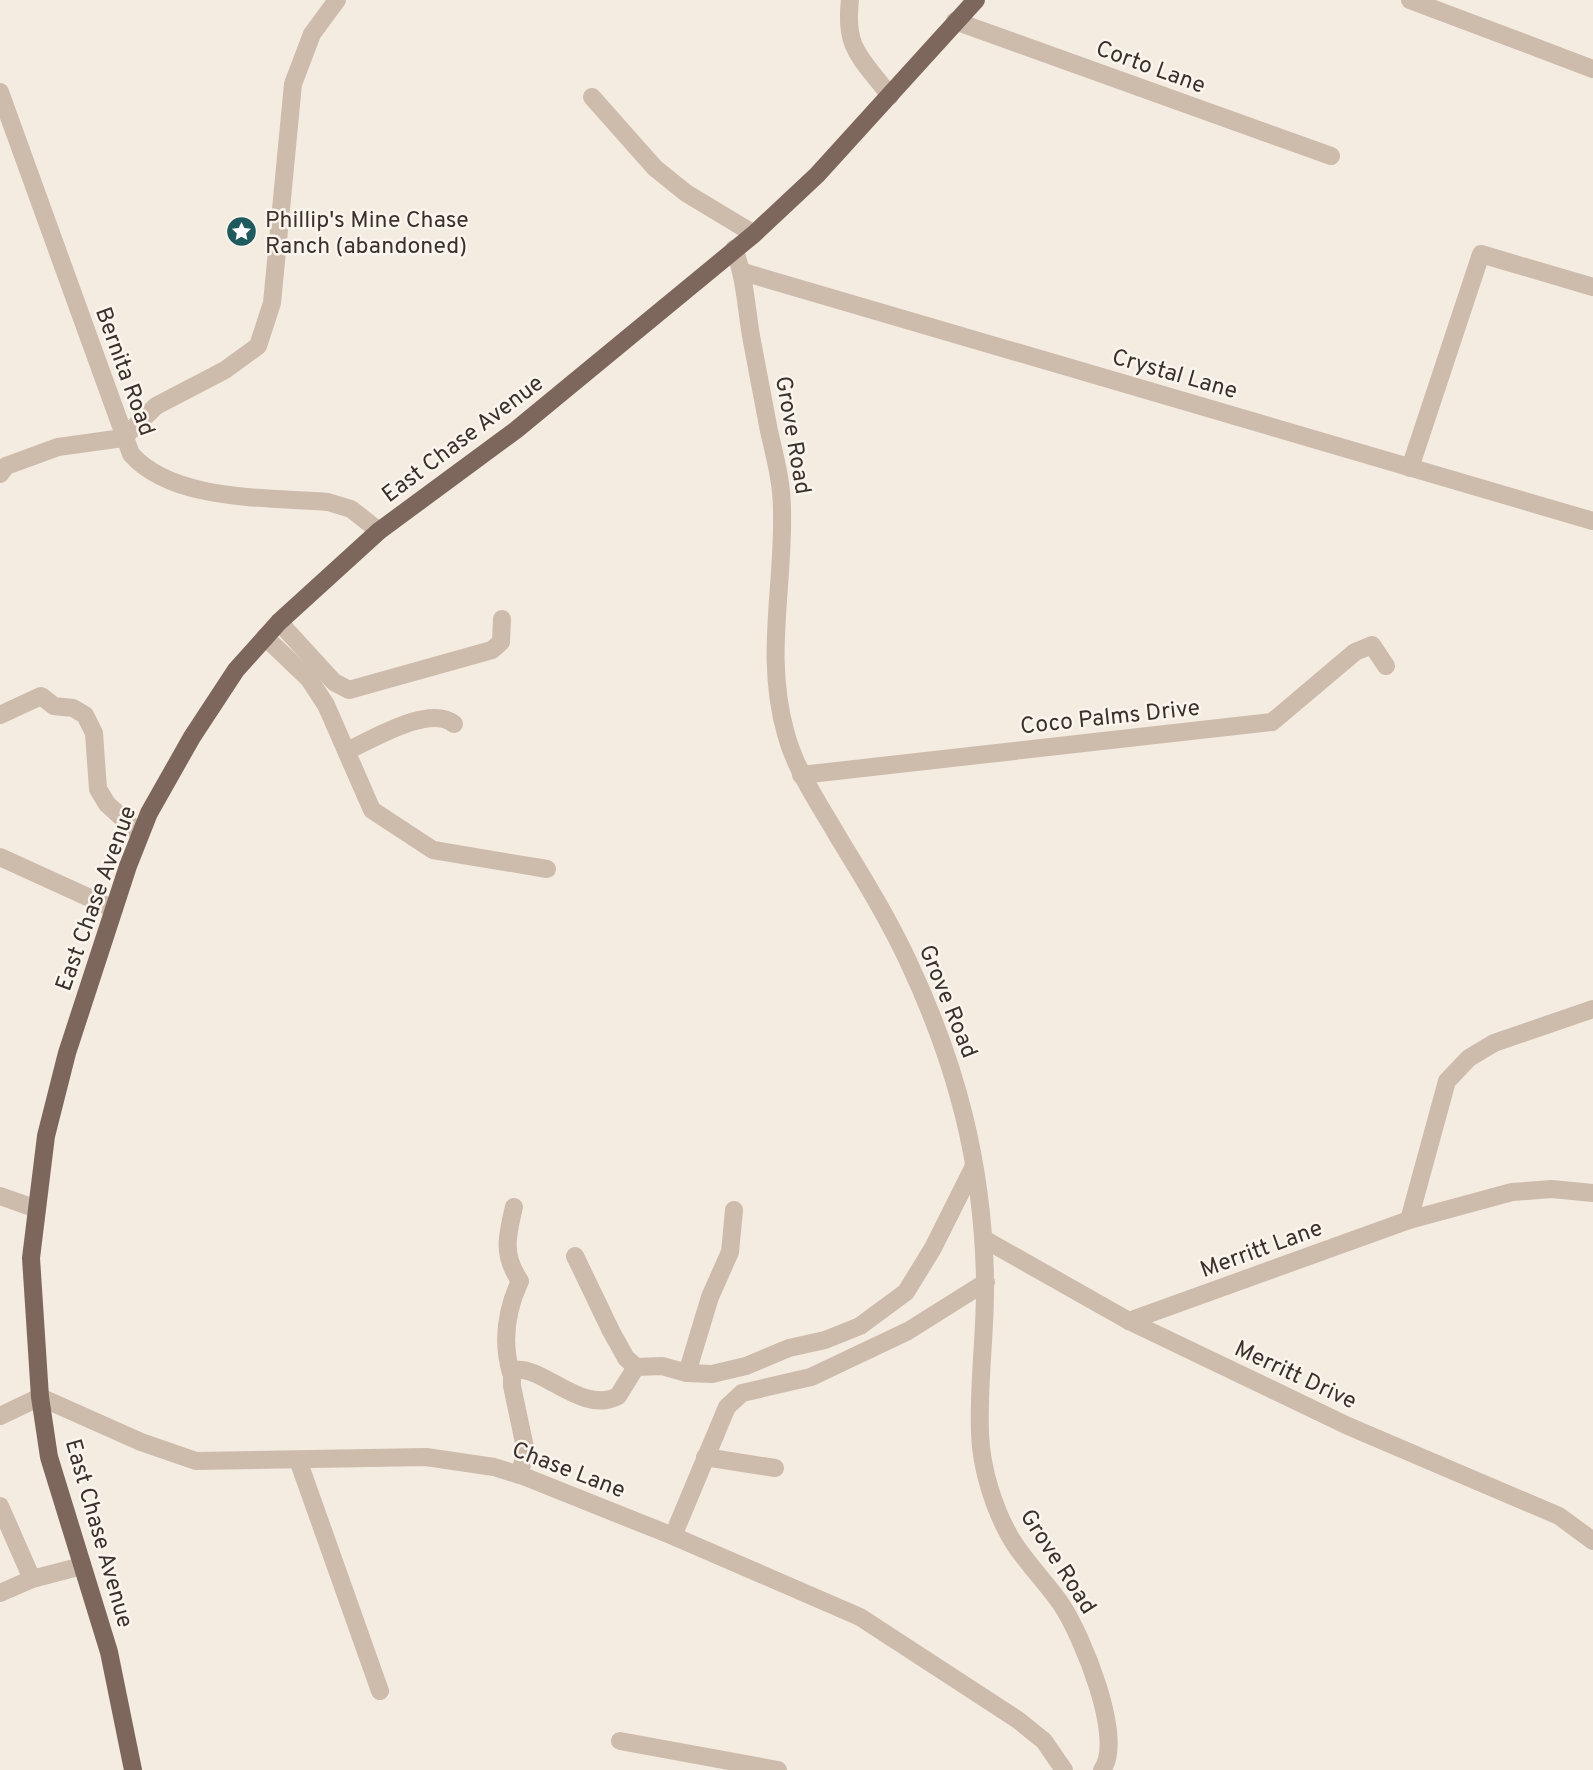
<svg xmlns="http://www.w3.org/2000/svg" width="1593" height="1770" font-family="Overpass,sans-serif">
	<rect width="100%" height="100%" fill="#f4ebe1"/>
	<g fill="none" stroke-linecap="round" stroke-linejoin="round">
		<g stroke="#cdbbac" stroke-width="18">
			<path d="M850 0C844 50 862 58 890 96"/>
			<polyline points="1410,0 1593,69"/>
			<polyline points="955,21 1331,156"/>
			<path d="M0 92 131 454C173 502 268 497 328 502L351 509 379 531"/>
			<polyline points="592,97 655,168 686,193 754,234"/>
			<path d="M734 249C745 277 746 306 751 336 757 367 763 399 769 431 775 457 782 483 782 510 784 588 764 657 786 734 796 771 818 802 837 835 862 876 888 918 908 961 957 1065 983 1165 985 1280 986 1331 978 1382 980 1433 981 1468 994 1510 1012 1540 1026 1563 1046 1582 1061 1604 1082 1635 1125 1739 1102 1770"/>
			<polyline points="743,272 1593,521"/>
			<polyline points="1410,468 1481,254 1593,287"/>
			<polyline points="0,474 6,466 58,447 123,438 156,406 225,370 258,346 272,303 293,84 312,34 337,0"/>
			<polyline points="279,622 334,682 349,690 492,650 501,642 502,619"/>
			<polyline points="265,637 309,679 326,705 372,810 433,850 547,869"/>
			<polyline points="0,715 41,696 54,706 73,708 85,715 94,733 98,789 107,804 140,834"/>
			<path d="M347 751C373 739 430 704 454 724"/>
			<polyline points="801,775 1272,722 1355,652 1372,645 1386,666"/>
			<polyline points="0,857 114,909"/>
			<polyline points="0,1196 37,1209"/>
			<polyline points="734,1210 730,1252 710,1297 687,1373 712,1374 746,1366 789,1348 825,1340 860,1326 906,1292 933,1248 974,1166"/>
			<polyline points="1409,1220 1447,1081 1469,1058 1494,1043 1593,1009"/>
			<polyline points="984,1239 1129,1321 1348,1426 1559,1516 1593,1541"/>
			<polyline points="575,1256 611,1331 626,1358 636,1367"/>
			<polyline points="1129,1321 1409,1220 1512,1192 1552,1189 1593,1193"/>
			<path d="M511 1373C502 1342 506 1311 520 1281 502 1255 507 1236 514 1207"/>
			<polyline points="0,1416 40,1397 141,1442 196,1461 426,1457 494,1467 523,1476 673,1536 860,1617 1018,1720 1044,1741 1064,1770"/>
			<polyline points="705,1457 775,1468"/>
			<polyline points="298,1460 380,1691"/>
			<path d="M519 1475 526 1452 512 1386V1371C539 1361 581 1416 618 1396L636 1367 662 1366 687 1373"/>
			<polyline points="0,1506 32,1579"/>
			<polyline points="673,1536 727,1407 742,1393 811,1377 908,1331 986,1282"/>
			<polyline points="0,1593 32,1579 82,1566"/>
			<polyline points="620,1741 778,1770"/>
		</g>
		<polyline stroke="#7d675c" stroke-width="18" points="133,1770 109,1652 49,1457 40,1397 31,1258 46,1136 67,1053 128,866 149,813 192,737 236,670 279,622 379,531 516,430 754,234 817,175 976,0"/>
	</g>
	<defs>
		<symbol id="sight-disc" viewBox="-11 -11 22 22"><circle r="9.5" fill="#1f5a5e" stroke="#fbf5ee"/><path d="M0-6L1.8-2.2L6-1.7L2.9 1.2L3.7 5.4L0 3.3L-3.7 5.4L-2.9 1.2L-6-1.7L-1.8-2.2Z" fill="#fff"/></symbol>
	</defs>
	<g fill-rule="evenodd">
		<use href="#sight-disc" x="224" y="214" width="35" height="35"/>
	</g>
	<g text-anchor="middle" stroke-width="5" stroke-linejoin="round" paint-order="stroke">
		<g font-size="23" fill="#3b302b" stroke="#fbf5ee">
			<text transform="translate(1151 66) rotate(20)" y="8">Corto Lane</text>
			<text transform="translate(126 371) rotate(70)" y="8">Bernita Road</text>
			<text transform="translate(1175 373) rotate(16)" y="8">Crystal Lane</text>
			<text transform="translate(794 435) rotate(80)" y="8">Grove Road</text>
			<text transform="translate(462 438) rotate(-37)" y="8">East Chase Avenue</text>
			<text transform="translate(1110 716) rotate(-6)" y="8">Coco Palms Drive</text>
			<text transform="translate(95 898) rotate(-70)" y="8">East Chase Avenue</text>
			<text transform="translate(949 1001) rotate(68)" y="8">Grove Road</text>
			<text transform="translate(1261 1248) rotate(-20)" y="8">Merritt Lane</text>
			<text transform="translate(1296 1374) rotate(25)" y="8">Merritt Drive</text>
			<text transform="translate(569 1469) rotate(21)" y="8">Chase Lane</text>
			<text transform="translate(100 1533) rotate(74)" y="8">East Chase Avenue</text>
			<text transform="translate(1059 1561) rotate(57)" y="8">Grove Road</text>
		</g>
		<g font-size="23" fill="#3b302b" stroke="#fbf5ee" text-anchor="start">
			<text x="265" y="227">Phillip's Mine Chase<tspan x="265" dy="26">Ranch (abandoned)</tspan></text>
		</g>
	</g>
</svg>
